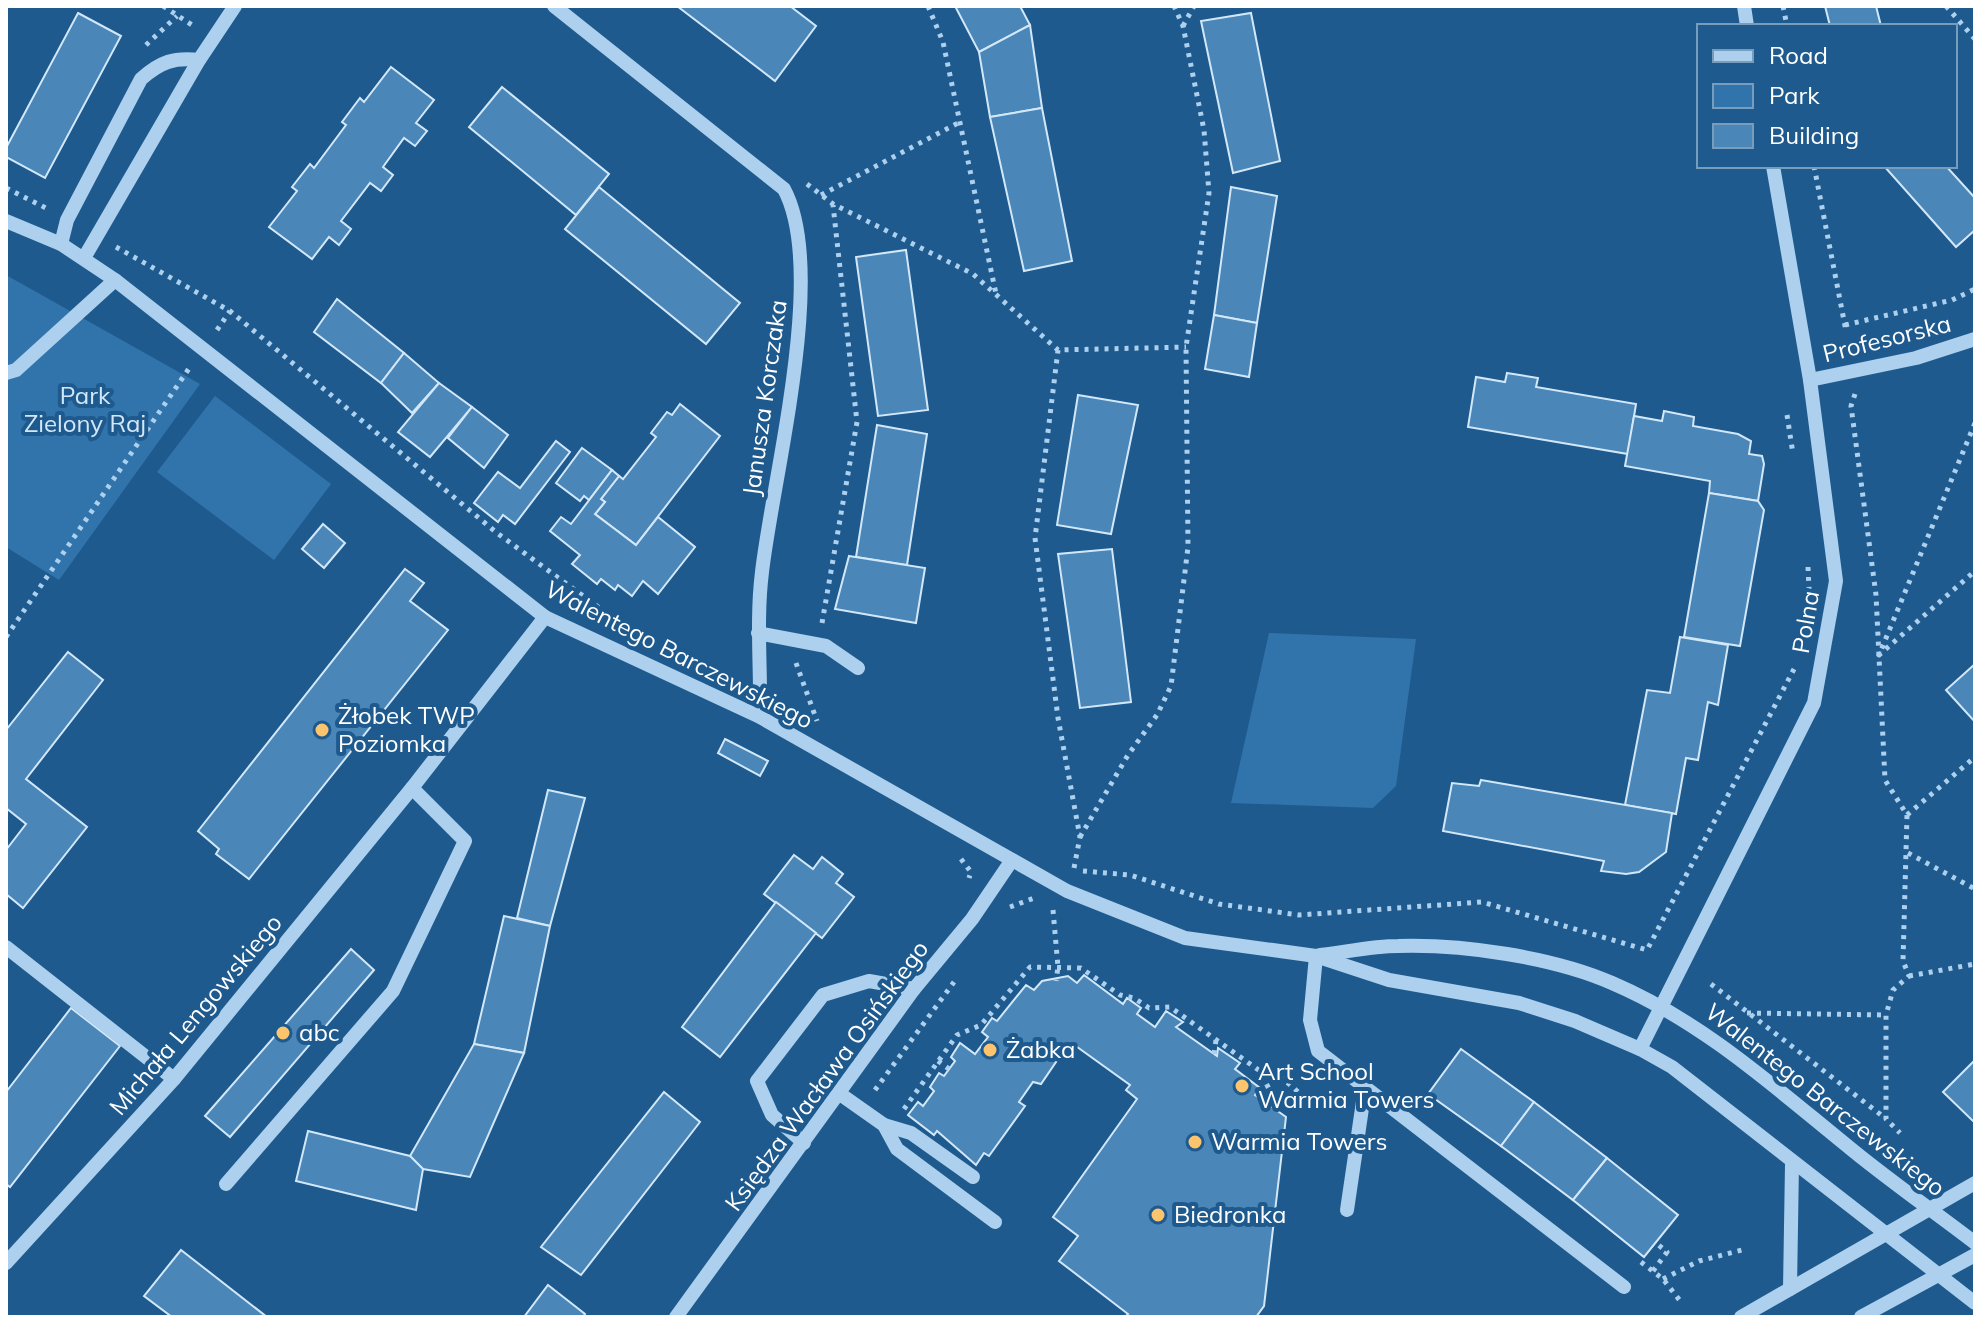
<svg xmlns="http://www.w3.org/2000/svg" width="1981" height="1323" font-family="Mulish,sans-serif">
	<rect width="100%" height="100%" fill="#1e5a8e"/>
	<g fill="#3174ac">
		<polygon points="6,275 200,384 59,580 6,547"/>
		<polygon points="215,396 331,484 274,560 157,472"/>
		<polygon points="1269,633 1416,639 1396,786 1373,808 1231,803"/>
	</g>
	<g fill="#4a86b8" stroke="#d2e8f9" stroke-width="2">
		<polygon points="677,6 790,6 816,26 775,81"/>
		<polygon points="955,6 1020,6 1030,25 979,52"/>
		<polygon points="1825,6 1876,6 1881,26 1830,26"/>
		<polygon points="78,13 121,36 45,178 6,157 6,148"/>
		<polygon points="1251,13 1280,161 1233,173 1201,21"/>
		<polygon points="1030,25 1042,108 990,117 979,52"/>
		<polygon points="391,67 434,100 416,123 427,131 415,146 404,138 383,167 393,175 381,191 370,183 341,221 351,229 339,245 329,237 312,259 269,227 297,191 292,187 310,164 314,168 346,125 342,122 360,98 364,102"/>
		<polygon points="502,87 609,174 576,215 469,127"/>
		<polygon points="1042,108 1072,261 1024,271 990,117"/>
		<polygon points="1884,166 1946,166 1975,198 1975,230 1956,247"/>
		<polygon points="599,187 740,303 706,344 565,229"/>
		<polygon points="1231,187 1277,196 1257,323 1214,315"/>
		<polygon points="906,250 928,410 878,416 856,257"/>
		<polygon points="337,299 404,353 381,383 314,332"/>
		<polygon points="1214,315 1257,323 1249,377 1205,369"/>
		<polygon points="404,353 439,383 412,413 381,383"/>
		<polygon points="1507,373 1538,378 1536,387 1636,404 1628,454 1468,427 1476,377 1505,382"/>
		<polygon points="439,383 472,407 430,457 398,432"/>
		<polygon points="1078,395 1138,405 1111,534 1057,525"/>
		<polygon points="680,404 720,436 636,545 595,514 605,502 601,499 619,476 623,479 656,437 651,433 667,412 672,415"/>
		<polygon points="472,407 508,435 484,468 448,438"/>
		<polygon points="1664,411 1694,417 1693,426 1738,434 1751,441 1749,454 1762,456 1764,464 1758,501 1709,493 1710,481 1625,466 1634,416 1662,421"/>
		<polygon points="877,425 927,434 907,565 856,557"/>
		<polygon points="556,441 570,452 515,524 503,515 498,522 474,503 498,472 520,488"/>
		<polygon points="582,448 612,470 589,500 584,496 580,501 556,483"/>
		<polygon points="612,470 619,476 601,499 605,502 595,514 636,545 658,517 695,547 658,594 643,581 632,596 618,585 615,590 601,579 597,584 572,564 580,555 550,531 561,517 571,524"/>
		<polygon points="1709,493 1758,501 1764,510 1740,646 1684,637"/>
		<polygon points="323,524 345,543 324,568 302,549"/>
		<polygon points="1112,549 1131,702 1080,708 1058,554"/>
		<polygon points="849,556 925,568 916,623 835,609"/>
		<polygon points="405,569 424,583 410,601 448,630 249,879 216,854 219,849 198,831"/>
		<polygon points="1680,637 1728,645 1718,705 1708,702 1698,760 1686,758 1676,814 1625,805 1647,690 1670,693"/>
		<polygon points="68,652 103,680 26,779 87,827 23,908 6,894 6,850 26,824 6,808 6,730"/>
		<polygon points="1975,664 1975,722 1946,690"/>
		<polygon points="725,739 768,761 760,776 718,753"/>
		<polygon points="1481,780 1672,813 1666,852 1639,872 1626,874 1601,871 1604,861 1443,831 1452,783 1479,786"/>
		<polygon points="548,790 585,798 550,926 517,918"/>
		<polygon points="794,855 813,869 822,857 843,874 836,883 854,897 822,938 764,894"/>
		<polygon points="776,902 816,933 720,1057 682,1027"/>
		<polygon points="504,916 550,926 524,1053 474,1044"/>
		<polygon points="351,949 374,970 230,1137 205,1116"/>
		<polygon points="1084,975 1123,1004 1127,998 1141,1008 1137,1014 1155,1027 1166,1011 1183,1022 1176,1027 1217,1056 1218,1048 1240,1063 1235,1069 1260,1088 1255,1095 1286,1117 1264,1306 1256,1317 1125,1317 1128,1314 1059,1261 1078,1236 1053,1217 1137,1099 1126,1090 1130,1085 1073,1044 1067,1050 1060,1047 1053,1056 1058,1059 1041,1084 1033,1082 1019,1102 1025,1106 989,1156 984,1153 976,1165 937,1131 934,1135 908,1115 918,1102 923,1106 934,1091 930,1087 939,1073 944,1076 955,1061 951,1057 960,1043 975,1054 988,1037 982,1032 992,1018 997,1021 1026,985 1034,990 1042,981 1068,976 1077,983"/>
		<polygon points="71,1008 120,1046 10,1187 6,1184 6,1092"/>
		<polygon points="474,1044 524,1053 470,1177 423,1169 410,1156"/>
		<polygon points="1461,1049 1534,1102 1501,1146 1428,1094"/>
		<polygon points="1975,1060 1975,1123 1943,1092"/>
		<polygon points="664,1092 700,1122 581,1275 541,1247"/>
		<polygon points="1534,1102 1607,1158 1573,1200 1501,1146"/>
		<polygon points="308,1131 410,1156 423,1169 416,1210 296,1181"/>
		<polygon points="1607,1158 1678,1215 1644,1257 1573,1200"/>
		<polygon points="181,1250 267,1317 172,1317 144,1296"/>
		<polygon points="548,1285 585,1314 583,1317 524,1317"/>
	</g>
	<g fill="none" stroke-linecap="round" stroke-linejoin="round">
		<g stroke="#acd0ed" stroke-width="5" stroke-dasharray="4 6" stroke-linecap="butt">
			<polyline points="163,6 195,27"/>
			<polyline points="928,6 943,42 996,294"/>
			<polyline points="1783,6 1787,26"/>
			<polyline points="1946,6 1975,39"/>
			<polyline points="1183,26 1194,6"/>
			<polyline points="146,45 177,16"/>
			<polyline points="1814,166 1846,331"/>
			<polyline points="807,184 833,204 973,274 1058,350"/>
			<polyline points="6,188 48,209"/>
			<polyline points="821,195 960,122"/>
			<polyline points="116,247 230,311 497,533 620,623"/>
			<polyline points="1845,325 1952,300 1975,289"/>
			<polyline points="217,330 230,311"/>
			<polyline points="1855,394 1851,406 1876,595 1885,780 1907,815 1903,961 1909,976 1893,990 1886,1015 1886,1119 1900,1133"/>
			<polyline points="1787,415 1793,454"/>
			<polyline points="1975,423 1879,655 1975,571"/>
			<polyline points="1808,567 1809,589"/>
			<polyline points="822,623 857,422 833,205"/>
			<polyline points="6,637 190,367"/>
			<polyline points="796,663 817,721"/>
			<polyline points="1907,815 1975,757"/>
			<polyline points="1080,837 1128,755 1157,715 1171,686 1188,547 1186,347 1209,193 1204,130 1183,26 1174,6"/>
			<polyline points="1908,853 1975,889"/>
			<polyline points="961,859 971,872 969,878"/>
			<polyline points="1074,868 1080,837 1058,718 1035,538 1058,350 1186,347"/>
			<polyline points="1083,871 1130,875 1219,904 1299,915 1482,902 1647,950 1794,669"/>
			<polyline points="1010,907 1034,898"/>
			<polyline points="1053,910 1058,967 1056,981"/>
			<polyline points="1909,976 1975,964"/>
			<polyline points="1711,984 1885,1118"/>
			<polyline points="1747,1013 1886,1015"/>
			<polyline points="1214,1054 1216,1040"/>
			<polyline points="938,1061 949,1069"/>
			<path d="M1260 1071C1279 1072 1297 1089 1308 1104"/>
			<polyline points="875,1090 954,982"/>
			<polyline points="904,1109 957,1035 981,1025 1030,967 1081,968 1120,995 1134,998 1149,1008 1170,1007 1260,1071 1269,1089"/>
			<polyline points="1641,1262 1663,1279 1681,1302"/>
			<polyline points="1653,1271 1667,1252 1656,1243"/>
			<polyline points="1663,1279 1699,1261 1746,1249"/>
		</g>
		<g stroke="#acd0ed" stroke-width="14">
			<path d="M554 6 784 189C828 271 773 476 762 572 756 620 761 668 760 717"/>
			<polyline points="1744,6 1747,26"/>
			<polyline points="6,221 61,244 115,280 545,617 760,717 1067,891 1185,938 1316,956 1389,980 1519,1003 1575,1021 1640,1049 1672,1067 1975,1303"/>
			<path d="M61 244 67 220 141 79C160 62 174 57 199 60"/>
			<polyline points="84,258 199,60 235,6"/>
			<polyline points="6,373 16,370 115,280"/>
			<polyline points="1810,380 1916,358 1975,339"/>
			<polyline points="758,633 826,646 858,668"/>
			<polyline points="6,947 174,1079"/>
			<path d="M1320 955C1346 952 1373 946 1398 946 1462 944 1553 957 1612 983 1701 1021 1771 1084 1845 1144 1887 1179 1932 1210 1975 1243"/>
			<polyline points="1316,956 1310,1020 1318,1051 1624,1287"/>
			<polyline points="1640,1049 1814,703 1836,581 1810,380 1773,166"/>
			<polyline points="840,1094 884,1125 897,1149 995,1222"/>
			<polyline points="884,1125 911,1133 973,1177"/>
			<polyline points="804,1143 772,1115 757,1081 823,995 869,981 914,989"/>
			<polyline points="226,1184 393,991 465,841 412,788"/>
			<polyline points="1347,1210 1365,1088"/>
			<polyline points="6,1263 174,1079 412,788 545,617"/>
			<polyline points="1790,1289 1792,1164"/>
			<polyline points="676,1317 914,989 972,919 1012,860"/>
			<polyline points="1741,1317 1975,1183"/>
			<polyline points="1861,1317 1975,1255"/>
		</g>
	</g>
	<g fill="#fcc46c" stroke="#1e5a8e" stroke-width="3">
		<circle cx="322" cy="730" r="8"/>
		<circle cx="283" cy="1033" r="8"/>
		<circle cx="990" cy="1050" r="8"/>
		<circle cx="1242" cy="1086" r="8"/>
		<circle cx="1195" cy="1142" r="8"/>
		<circle cx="1158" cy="1215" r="8"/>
	</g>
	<g text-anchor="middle" stroke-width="8" stroke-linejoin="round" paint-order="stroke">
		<g font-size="24" fill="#fff" stroke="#1e5a8e">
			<text transform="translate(1887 339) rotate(-14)" y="8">Profesorska</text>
			<text transform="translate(765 398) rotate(-82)" y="8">Janusza Korczaka</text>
			<text transform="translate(1806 622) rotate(-80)" y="8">Polna</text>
			<text transform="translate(679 655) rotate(27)" y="8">Walentego Barczewskiego</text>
			<text transform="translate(196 1015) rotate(-50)" y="8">Michała Lengowskiego</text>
			<text transform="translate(827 1076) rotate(-54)" y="8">Księdza Wacława Osińskiego</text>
			<text transform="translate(1825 1100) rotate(38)" y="8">Walentego Barczewskiego</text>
		</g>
		<g font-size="24" fill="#d2e8f9" stroke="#1e5a8e">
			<text x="85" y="404">Park<tspan x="85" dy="28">Zielony Raj</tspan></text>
		</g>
		<g font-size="24" fill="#fff" stroke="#1e5a8e" text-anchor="start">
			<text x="338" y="724">Żłobek TWP<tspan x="338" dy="28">Poziomka</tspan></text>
			<text x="299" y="1041">abc</text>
			<text x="1006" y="1058">Żabka</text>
			<text x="1258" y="1080">Art School<tspan x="1258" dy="28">Warmia Towers</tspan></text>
			<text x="1211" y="1150">Warmia Towers</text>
			<text x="1174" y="1223">Biedronka</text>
		</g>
	</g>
	<rect width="1981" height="1323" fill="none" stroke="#ffffff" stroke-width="16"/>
	<rect x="1697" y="24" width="260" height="144" fill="#1e5a8e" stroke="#789cbb" stroke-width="2"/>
	<rect x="1713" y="50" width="40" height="12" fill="#acd0ed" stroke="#789cbb" stroke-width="2"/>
	<text x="1769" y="64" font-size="24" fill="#ffffff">Road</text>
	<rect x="1713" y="84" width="40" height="24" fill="#3174ac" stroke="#789cbb" stroke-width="2"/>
	<text x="1769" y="104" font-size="24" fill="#ffffff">Park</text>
	<rect x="1713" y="124" width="40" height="24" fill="#4a86b8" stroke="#789cbb" stroke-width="2"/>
	<text x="1769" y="144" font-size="24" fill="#ffffff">Building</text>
</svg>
